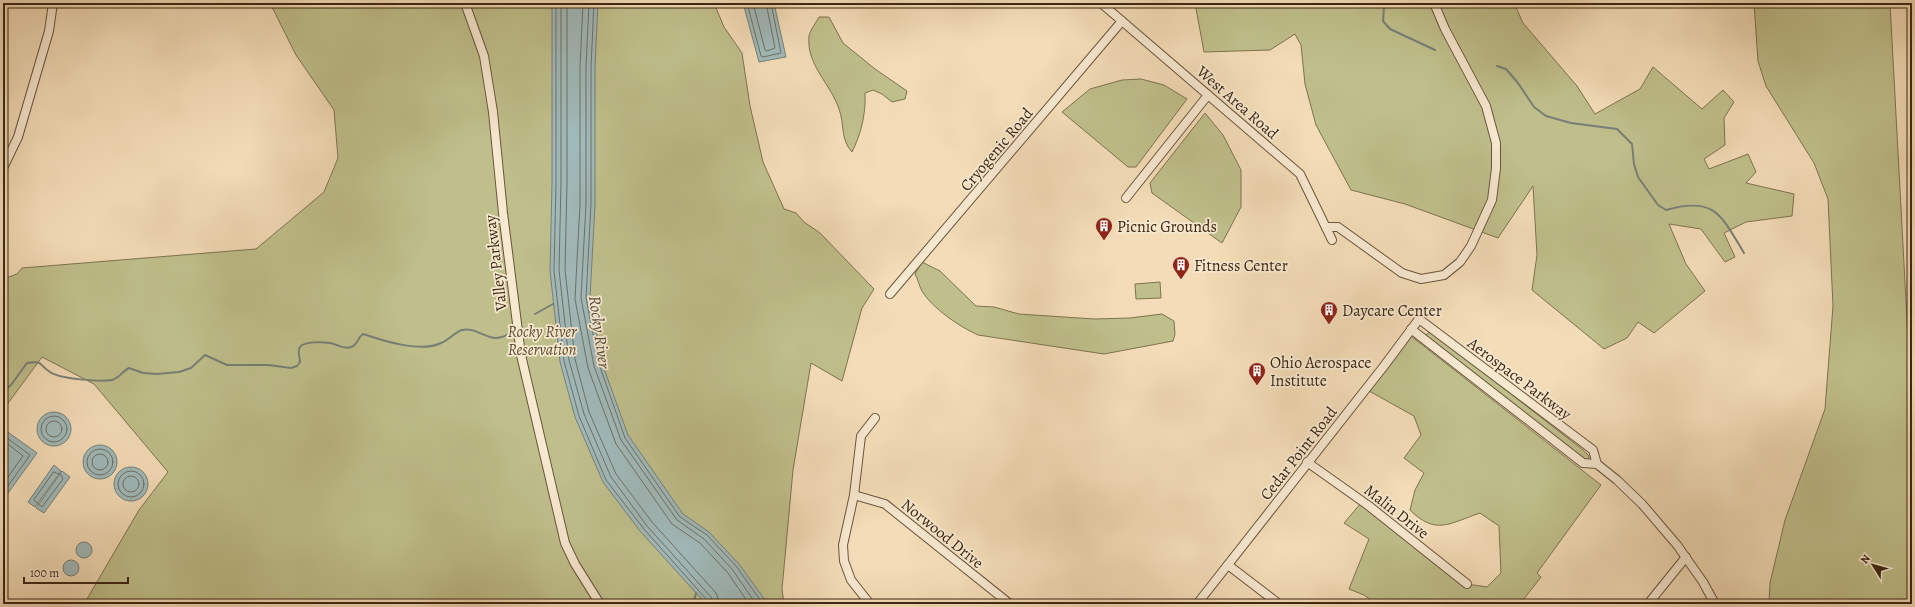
<svg xmlns="http://www.w3.org/2000/svg" width="1915" height="607" font-family="Alegreya,serif">
	<rect width="100%" height="100%" fill="#f3dcb7"/>
	<filter id="stains"><feTurbulence type="fractalNoise" baseFrequency=".005" numOctaves="4"/><feColorMatrix values="0 0 0 0 .2 0 0 0 0 .09 0 0 0 0 .02 0 0 0 .5 -.17"/></filter>
	<radialGradient id="worn" r=".72"><stop offset=".6" stop-color="#630" stop-opacity="0"/><stop offset="1" stop-color="#630" stop-opacity=".3"/></radialGradient>
	<g fill="#bfbf8b" stroke="#7e734f">
		<polygon points="270,3 714,3 724,27 742,53 750,106 763,162 784,209 796,213 804,222 820,233 874,289 862,308 842,381 811,363 793,470 782,589 784,604 84,604 139,510 168,472 94,384 42,357 3,410 3,279 17,274 22,268 256,249 324,192 338,158 334,110 296,55"/>
		<polygon points="1195,3 1514,3 1523,23 1577,86 1595,114 1640,89 1653,67 1702,109 1723,90 1734,102 1724,118 1725,145 1704,159 1709,169 1748,154 1756,172 1746,183 1794,194 1792,216 1746,222 1724,233 1735,257 1725,262 1701,229 1669,224 1686,264 1705,291 1654,333 1638,322 1627,338 1604,349 1532,290 1537,255 1533,186 1498,238 1405,204 1351,190 1316,125 1305,84 1301,45 1295,34 1270,50 1204,52"/>
		<polygon points="1754,3 1890,3 1912,413 1912,604 1769,604 1770,583 1785,520 1825,409 1833,306 1828,199 1814,163 1766,86 1758,61"/>
		<path d="M819 17H829L843 43 875 69 907 91 905 99 892 102 882 94 873 90 865 93C866 114 861 134 852 152 840 139 845 125 839 109 831 84 806 65 809 36 810 30 816 23 819 17Z"/>
		<polygon points="1141,79 1164,85 1187,99 1136,167 1128,167 1062,112 1090,89 1122,80"/>
		<polygon points="1205,113 1223,135 1241,170 1241,207 1222,243 1152,193 1150,183"/>
		<path d="M922 262 940 271 976 306 994 307 1019 314 1094 319 1130 318 1162 314 1174 321 1175 334 1173 341 1104 354 978 335C960 327 932 308 922 291 919 286 918 279 915 274Z"/>
		<polygon points="1160,282 1161,298 1136,299 1135,284"/>
		<polygon points="1430,331 1583,450 1589,456 1589,460 1586,461 1427,338 1426,335"/>
		<path d="M1411 336 1601 485 1537 573 1541 577 1520 604H1376L1364 595 1349 589 1369 539 1344 523 1362 502 1467 584 1487 587 1501 573 1499 526 1480 513C1450 523 1436 536 1410 510L1415 490 1424 473 1404 458 1421 435 1414 416 1369 391Z"/>
	</g>
	<g fill="#a0b9b9" stroke="#787f77">
		<polygon points="552,3 598,3 595,67 595,204 590,298 602,363 628,435 683,514 709,532 739,564 768,604 706,604 640,531 603,482 575,417 560,362 550,271 552,183"/>
		<polygon points="743,3 774,3 786,57 759,62"/>
		<circle cx="54" cy="429" r="17"/>
		<polygon points="5,430 37,453 3,500 3,434"/>
		<circle cx="100" cy="462" r="17"/>
		<polygon points="54,465 61,471 35,507 28,502"/>
		<circle cx="131" cy="484" r="17"/>
		<polygon points="62,471 70,477 44,513 36,508"/>
		<circle cx="84" cy="550" r="8"/>
		<circle cx="71" cy="568" r="8"/>
	</g>
	<g fill="none" stroke-linecap="round" stroke-linejoin="round">
		<g stroke="#6e7066" stroke-width="1">
			<polyline points="556,3 556,183 554,271 564,361 579,416 606,480 644,529 707,600 708,604"/>
			<polyline points="561,3 561,183 559,270 569,360 584,414 611,477 647,526 711,597 714,604"/>
			<polyline points="567,3 567,183 565,270 575,359 589,412 616,474 652,522 716,593 720,604"/>
			<polyline points="583,3 580,67 580,204 575,299 588,368 616,444 672,524 700,543 728,573 749,604"/>
			<polyline points="589,3 586,67 586,204 581,298 594,366 621,440 677,520 704,539 732,569 756,604"/>
			<polyline points="594,3 591,67 591,204 586,298 599,364 625,438 680,517 707,535 736,566 763,604"/>
			<polyline points="747,3 761,56 763,57 781,53 771,3"/>
			<polyline points="753,3 765,50 767,51 775,48 766,3"/>
			<circle cx="54" cy="429" r="13"/>
			<circle cx="54" cy="429" r="8"/>
			<polyline points="3,435 30,455 3,493"/>
			<polyline points="3,440 23,456 3,484"/>
			<circle cx="100" cy="462" r="13"/>
			<circle cx="100" cy="462" r="8"/>
			<circle cx="131" cy="484" r="13"/>
			<polygon points="54,472 61,475 63,479 42,507 34,500"/>
			<circle cx="131" cy="484" r="8"/>
		</g>
		<g stroke="#787f77" stroke-width="2">
			<polyline points="1381,3 1384,7 1383,21 1390,29 1435,50"/>
			<path d="M1497 66 1506 69 1518 83 1534 107 1546 116 1571 123 1617 129 1632 144 1634 164 1638 177 1658 205 1666 210C1715 196 1721 215 1744 253"/>
			<polyline points="535,314 553,304"/>
			<path d="M3 392 11 385 27 363C43 360 39 365 50 372 60 379 100 382 112 380 119 378 123 371 129 368L143 373 157 374 179 372 191 368 205 355 227 365H269L291 368 297 366 300 362C300 358 297 350 300 347 304 341 323 342 330 343 337 344 344 350 351 347 358 345 357 338 363 334 384 341 421 353 441 343 449 340 455 332 462 330 478 326 489 345 507 335"/>
			<polyline points="693,604 696,593"/>
		</g>
		<defs>
			<g id="minor">
				<polyline points="465,3 484,56 493,112 503,213 521,355 565,543 575,564 600,604"/>
				<polyline points="1101,3 1300,174 1332,240"/>
				<polyline points="3,168 18,137 49,31 53,3"/>
				<polyline points="1126,198 1208,95"/>
				<polyline points="1326,227 1338,227 1402,273 1421,279 1444,275 1460,262 1471,246 1492,200 1496,168 1496,143 1486,106 1445,29 1434,3"/>
				<polyline points="890,294 1122,21"/>
				<polyline points="1411,329 1583,463 1597,464 1617,480 1642,504 1677,545 1703,582 1715,604"/>
				<polyline points="1307,462 1369,506 1467,584"/>
				<polyline points="854,495 885,504 1010,604"/>
				<polyline points="1228,565 1279,604"/>
				<polyline points="870,604 851,580 844,561 843,545 854,495 861,436 875,418"/>
				<polyline points="1197,604 1384,366 1419,319 1593,450 1597,464"/>
				<polyline points="1648,604 1686,557"/>
			</g>
		</defs>
		<use href="#minor" stroke="#6a543c" stroke-width="10"/>
		<use href="#minor" stroke="#f7e8d0" stroke-width="8"/>
	</g>
	<defs>
		<symbol id="building-pin" viewBox="-11 -11 22 30"><path d="M0 17L-7.5 6A9.5 9.5 0 1 1 7.5 6Z" fill="#8f2418" stroke="#f7e8d0"/><path d="M-4-6H4V6H1V3H-1V6H-4ZM-2.5-4.3h1.7v1.8h-1.7ZM.8-4.3h1.7v1.8H.8ZM-2.5-1h1.7V.8h-1.7ZM.8-1h1.7V.8H.8Z" fill="#fff"/></symbol>
	</defs>
	<g fill-rule="evenodd">
		<use href="#building-pin" x="1094" y="216" width="20" height="27"/>
		<use href="#building-pin" x="1171" y="255" width="20" height="27"/>
		<use href="#building-pin" x="1319" y="300" width="20" height="27"/>
		<use href="#building-pin" x="1247" y="361" width="20" height="27"/>
	</g>
	<g text-anchor="middle" stroke-width="3.5" stroke-linejoin="round" paint-order="stroke">
		<g font-size="16" fill="#3c2713" stroke="#f7e8d0">
			<text transform="translate(1238 102) rotate(41)" y="6">West Area Road</text>
			<text transform="translate(996 149) rotate(-50)" y="6">Cryogenic Road</text>
			<text transform="translate(495 263) rotate(-97)" y="6">Valley Parkway</text>
			<text transform="translate(1520 378) rotate(37)" y="6">Aerospace Parkway</text>
			<text transform="translate(1298 453) rotate(-52)" y="6">Cedar Point Road</text>
			<text transform="translate(1397 511) rotate(38)" y="6">Malin Drive</text>
			<text transform="translate(943 533) rotate(39)" y="6">Norwood Drive</text>
		</g>
		<g font-size="16" fill="#3c2713" stroke="#f7e8d0" text-anchor="start">
			<text x="1117" y="232">Picnic Grounds</text>
			<text x="1194" y="271">Fitness Center</text>
			<text x="1342" y="316">Daycare Center</text>
			<text x="1270" y="368">Ohio Aerospace<tspan x="1270" dy="18">Institute</tspan></text>
		</g>
		<g font-size="16" font-style="italic" fill="#5d4d31" stroke="#f7e8d0">
			<text x="542" y="337">Rocky River<tspan x="542" dy="18">Reservation</tspan></text>
		</g>
		<g font-size="17" font-style="italic" fill="#554c3c" stroke="#f7e8d0">
			<text transform="translate(600 332) rotate(82)" y="6">Rocky River</text>
		</g>
	</g>
	<rect width="1915" height="607" fill="none" stroke="#f3dcb7" stroke-width="16"/>
	<rect x="4" y="4" width="1907" height="599" fill="none" stroke="#3c2713" stroke-width="2"/>
	<rect x="8" y="8" width="1899" height="591" fill="none" stroke="#3c2713"/>
	<g transform="translate(1873 565) rotate(307)" stroke="#f7e8d0" stroke-width="3" paint-order="stroke">
	<path d="M0-3L7 15L0 10L-7 15Z" fill="#3c2713"/>
	<text y="-6" font-size="11" font-weight="bold" text-anchor="middle" fill="#3c2713">N</text>
	</g>
	<path d="M24 577v6h104v-6" fill="none" stroke="#3c2713" stroke-width="2"/>
	<text x="30" y="577" font-size="12" fill="#3c2713" stroke="#f7e8d0" stroke-width="3" paint-order="stroke">100 m</text>
	<rect width="100%" height="100%" filter="url(#stains)"/>
	<rect width="100%" height="100%" fill="url(#worn)"/>
</svg>
